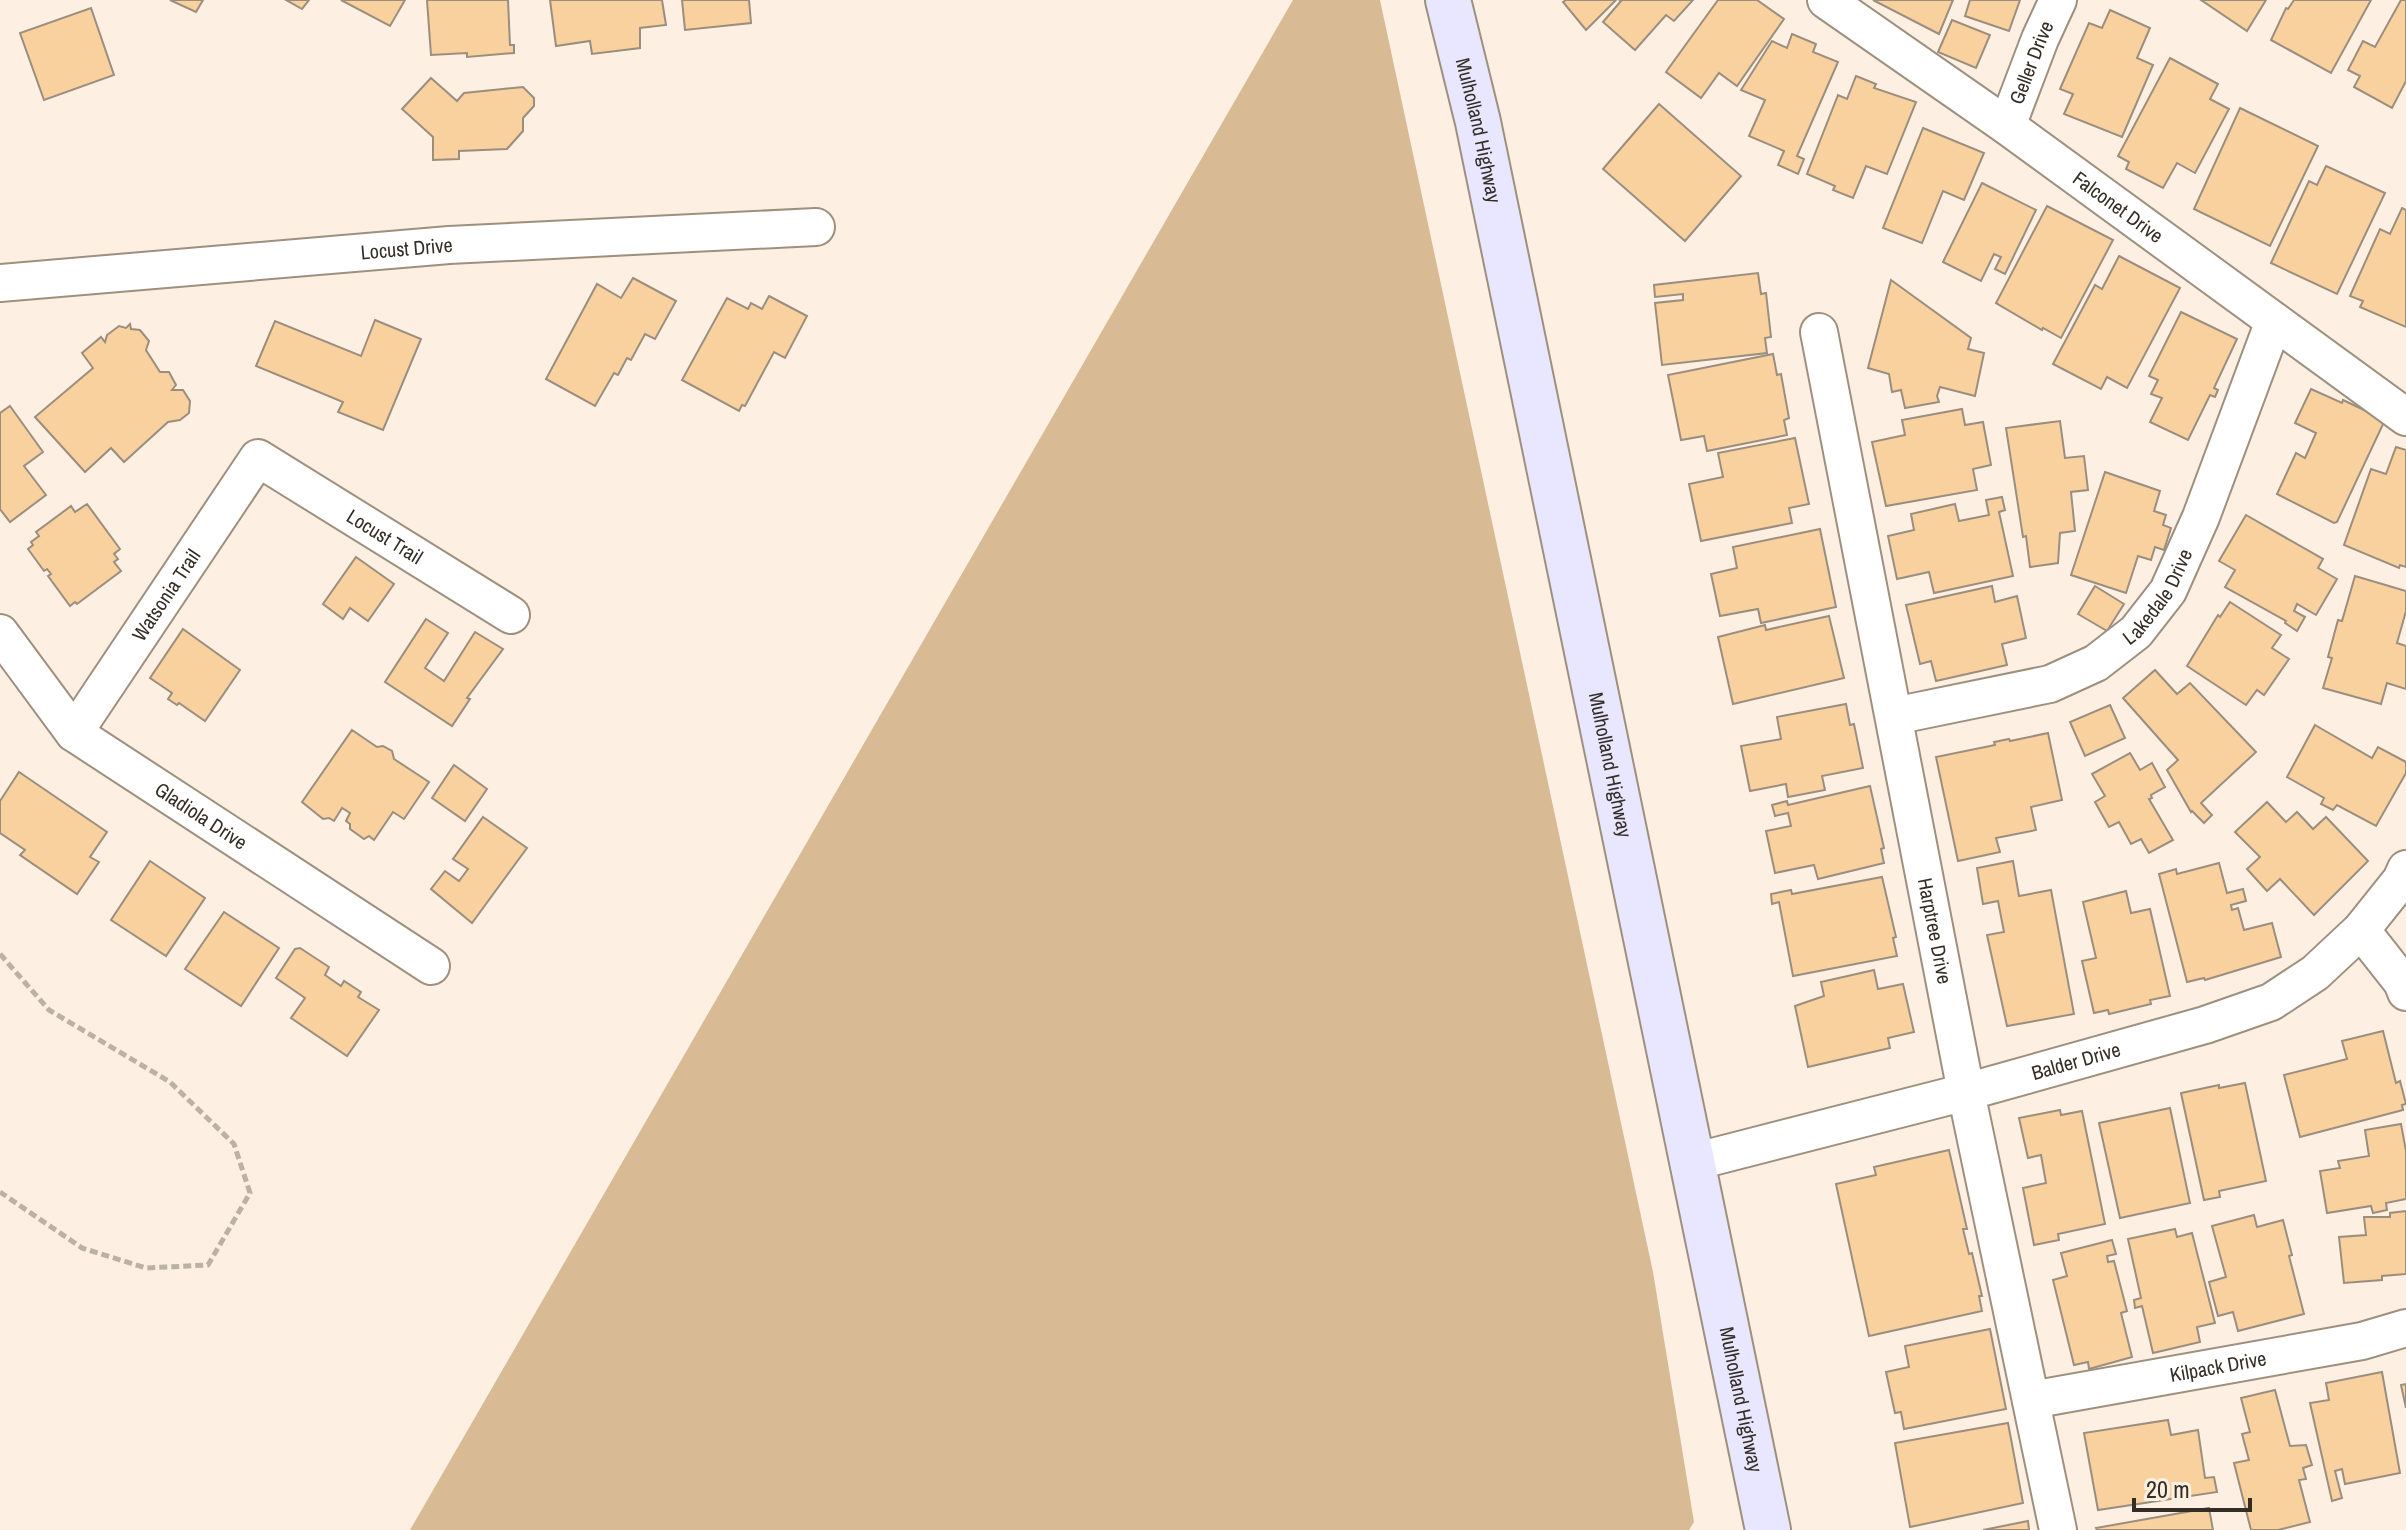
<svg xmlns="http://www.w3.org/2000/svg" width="2406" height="1530" font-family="'Archivo Narrow',sans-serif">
	<rect width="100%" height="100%" fill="#fdf0e2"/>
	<polygon fill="#d8ba95" points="1293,0 1380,0 1653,1272 1694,1522 1689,1530 410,1530"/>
	<g fill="#f9d19f" stroke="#9c8e7e" stroke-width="2">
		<polygon points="170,0 203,0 196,12"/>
		<polygon points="286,0 309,0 302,9"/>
		<polygon points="341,0 405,0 390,26"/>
		<polygon points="427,0 508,0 510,45 514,45 514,53 467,57 467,53 431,55"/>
		<polygon points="550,0 662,0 666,25 640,28 640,48 592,54 590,41 556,46"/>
		<polygon points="682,0 749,0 751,23 685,30"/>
		<polygon points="1566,0 1616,0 1586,30 1563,2"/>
		<polygon points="1619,0 1693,0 1674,21 1666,15 1635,50 1603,22 1621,1"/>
		<polygon points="1718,0 1757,0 1784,19 1737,86 1719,73 1701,98 1666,72"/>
		<polygon points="1873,0 1953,0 1939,34"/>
		<polygon points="1970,0 2020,0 2009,31 1965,16"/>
		<polygon points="2201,0 2266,0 2247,31"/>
		<polygon points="2294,0 2371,0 2331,73 2271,40 2286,8 2288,9"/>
		<polygon points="2401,0 2406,0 2406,81 2392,108 2354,87 2360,76 2348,70 2363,41 2375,47"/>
		<polygon points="91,8 114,75 44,100 20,33"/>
		<polygon points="2110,10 2150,28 2137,58 2153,65 2122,137 2064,114 2073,94 2060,89 2089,23 2102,28"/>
		<polygon points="1952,20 1990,35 1976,68 1938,52"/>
		<polygon points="1792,34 1816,44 1813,52 1838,62 1797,156 1804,159 1798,174 1778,165 1784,151 1749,136 1765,100 1741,90 1772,41 1787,48"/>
		<polygon points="2170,58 2218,84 2210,99 2229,109 2195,173 2177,163 2163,188 2126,169 2129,162 2118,156"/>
		<polygon points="1856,76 1876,84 1874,88 1916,102 1887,174 1866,166 1853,198 1833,190 1835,186 1807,174 1838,95 1847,99"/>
		<polygon points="431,78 457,101 464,93 523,87 534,98 534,106 523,118 523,131 507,149 459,151 459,159 433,160 433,137 402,109"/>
		<polygon points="1659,104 1741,176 1685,241 1603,169"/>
		<polygon points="2240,108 2318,146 2270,246 2194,209"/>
		<polygon points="1923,128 1984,153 1964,200 1943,191 1922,243 1883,228"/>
		<polygon points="2326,166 2385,193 2337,294 2271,263 2309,181 2317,185"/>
		<polygon points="1982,183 2036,210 2005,274 1995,269 2001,257 1994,254 1981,281 1943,262"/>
		<polygon points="2047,206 2113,240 2061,338 2043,328 2042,330 1996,303"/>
		<polygon points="2402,208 2406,210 2406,327 2360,307 2363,301 2350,296 2380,229 2390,234"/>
		<polygon points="2119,256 2180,288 2127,388 2107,377 2101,389 2053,364 2095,285 2102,289"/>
		<polygon points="1758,273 1761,294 1766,293 1771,337 1765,338 1767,353 1662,365 1655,303 1683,300 1683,294 1655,297 1654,285"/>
		<polygon points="633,278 676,301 655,339 645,334 631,360 627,358 618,375 614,373 595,406 546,379 597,284 621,298"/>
		<polygon points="1891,280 1971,338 1968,349 1984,353 1975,396 1940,387 1937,396 1939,402 1905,408 1901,390 1892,392 1889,374 1868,368"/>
		<polygon points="769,296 807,316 785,358 774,352 745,406 742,405 739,411 682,380 727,298 748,309 751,303 762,309"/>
		<polygon points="2181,312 2237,339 2214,388 2218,390 2215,397 2210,395 2188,440 2150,422 2162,398 2151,394 2158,380 2149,376"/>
		<polygon points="375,320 421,339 383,430 338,412 343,402 256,366 275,321 361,356"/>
		<polygon points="130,324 131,329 140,330 149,341 146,350 160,372 169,372 176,385 172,390 183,390 190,401 189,413 180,420 168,422 124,462 111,448 85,472 35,417 93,368 82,353 101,337 105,342 107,335 119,326 126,328"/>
		<polygon points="1773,354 1777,375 1781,374 1789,418 1784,420 1787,435 1707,451 1704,436 1681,440 1668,375"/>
		<polygon points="2311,389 2342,403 2343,400 2385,420 2337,522 2334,523 2277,494 2296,453 2305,458 2316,433 2295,423"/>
		<polygon points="10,406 43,452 24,466 46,495 10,522 0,509 0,413"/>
		<polygon points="1962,409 1965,425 1983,422 1991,465 1973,469 1977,490 1886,506 1872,442 1905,435 1902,420"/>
		<polygon points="2060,421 2065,458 2084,456 2088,490 2071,492 2075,531 2060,533 2058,563 2030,567 2026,536 2023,537 2006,428"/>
		<polygon points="1795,438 1809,504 1789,508 1792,523 1701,541 1689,484 1723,477 1718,453"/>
		<polygon points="2396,447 2406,450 2406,567 2400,565 2399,568 2344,545 2371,469 2386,474"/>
		<polygon points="2105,472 2160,491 2154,511 2166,515 2163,525 2171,528 2164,550 2155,547 2151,560 2138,556 2126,593 2071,575"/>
		<polygon points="2002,497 2005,510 1999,512 2013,576 1934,593 1929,572 1897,579 1888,536 1914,530 1911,514 1955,504 1959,521 1989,515 1986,500"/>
		<polygon points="87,504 120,549 114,554 118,559 114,562 121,571 77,604 75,602 70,606 48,576 51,574 47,569 44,571 28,549 33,545 31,542 39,536 36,532 71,506 75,512"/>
		<polygon points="2246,515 2323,559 2318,568 2337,579 2316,615 2297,604 2294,611 2305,617 2297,631 2285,623 2286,621 2225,587 2235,570 2219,561"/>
		<polygon points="1820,529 1836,607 1761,623 1758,609 1720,616 1711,574 1737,568 1733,547"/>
		<polygon points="356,557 394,584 368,621 350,608 343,619 323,604"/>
		<polygon points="2355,576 2406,591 2406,611 2397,643 2406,646 2406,689 2387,683 2381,704 2323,688 2332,658 2328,657 2338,620 2342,621"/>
		<polygon points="1992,586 1995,602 2017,596 2026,638 2002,644 2007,665 1936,681 1931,661 1920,664 1906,605"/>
		<polygon points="2095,586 2124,604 2107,631 2078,614"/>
		<polygon points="2230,602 2281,635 2272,648 2289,659 2264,695 2257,690 2246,705 2187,666 2218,615 2220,617"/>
		<polygon points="1829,616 1844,678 1733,704 1718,637 1765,625 1766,630"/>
		<polygon points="426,619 448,633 425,668 444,681 475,632 503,649 467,698 470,699 452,726 385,682"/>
		<polygon points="183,629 240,670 205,721 179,703 177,705 168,699 172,693 150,678"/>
		<polygon points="2155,670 2177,694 2190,683 2256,752 2201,803 2212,815 2204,823 2192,811 2191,812 2167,770 2178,760 2123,698"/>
		<polygon points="1846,704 1850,725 1854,724 1863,768 1822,776 1825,790 1788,797 1786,784 1750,791 1741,746 1781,739 1777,717"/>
		<polygon points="2110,705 2125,738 2085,756 2070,722"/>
		<polygon points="2315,725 2372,758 2378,747 2406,762 2406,773 2376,826 2337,805 2333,810 2321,804 2324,798 2287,777"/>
		<polygon points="352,730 377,747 383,746 392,751 394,759 429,782 404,819 393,812 374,840 369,836 364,839 350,829 350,824 346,821 350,813 342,808 334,821 329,818 323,819 302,802"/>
		<polygon points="2048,733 2062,800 2031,807 2036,830 1996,838 2000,852 1958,861 1936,757 1995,745 1994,742 2009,739 2010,741"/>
		<polygon points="2130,753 2140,770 2152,763 2165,787 2151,795 2152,798 2149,799 2173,840 2149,853 2141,839 2131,844 2119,822 2109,827 2095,802 2105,796 2092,774"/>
		<polygon points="454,765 487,789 465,821 432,798"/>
		<polygon points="19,772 107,832 90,857 99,862 77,894 20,855 25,850 0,833 0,801"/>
		<polygon points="1870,786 1884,848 1881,849 1884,863 1818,879 1814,865 1775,873 1766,831 1791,826 1788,813 1775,816 1772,805 1787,801 1788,805"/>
		<polygon points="2267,802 2286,822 2297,812 2313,829 2326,817 2368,861 2314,915 2280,879 2267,891 2247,869 2260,857 2235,832"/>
		<polygon points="483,817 527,848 472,923 431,889 445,871 459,881 468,869 453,859"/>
		<polygon points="150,861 205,898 166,956 111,920"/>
		<polygon points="2013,861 2019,896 2051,890 2074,1014 2007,1026 1987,935 2004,932 1998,901 1983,904 1977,868"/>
		<polygon points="2219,863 2227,893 2243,889 2246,901 2231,905 2232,910 2238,908 2244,930 2272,923 2281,957 2205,980 2204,978 2187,982 2159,874 2176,869 2177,874"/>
		<polygon points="1882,877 1896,937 1893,938 1897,956 1793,976 1779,902 1772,904 1771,894 1791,890 1792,894"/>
		<polygon points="2126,891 2131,913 2150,909 2170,996 2150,1000 2151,1004 2109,1014 2108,1010 2094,1013 2082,961 2096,958 2083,902"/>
		<polygon points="224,912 279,948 241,1006 185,969"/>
		<polygon points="300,948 329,967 325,975 341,986 344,981 361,992 358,997 379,1010 347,1056 291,1018 305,998 276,978 295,949"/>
		<polygon points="1874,970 1878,989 1903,984 1914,1032 1888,1038 1890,1048 1808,1067 1795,1006 1824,996 1821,982"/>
		<polygon points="2383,1031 2396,1083 2400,1081 2406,1104 2402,1105 2403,1110 2300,1137 2284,1075 2347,1059 2342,1041"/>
		<polygon points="2245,1083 2266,1181 2219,1191 2220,1197 2204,1200 2181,1093 2219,1085 2219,1088"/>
		<polygon points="2170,1108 2190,1203 2120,1218 2099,1123"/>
		<polygon points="2060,1110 2061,1115 2082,1111 2105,1224 2058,1234 2059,1240 2034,1245 2023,1188 2046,1183 2041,1155 2028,1158 2019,1118"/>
		<polygon points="2401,1124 2406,1151 2406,1199 2386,1203 2387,1210 2373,1213 2371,1206 2327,1213 2320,1171 2340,1168 2338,1161 2369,1156 2365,1130"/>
		<polygon points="1949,1150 1967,1229 1963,1229 1969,1254 1972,1253 1982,1296 1979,1296 1982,1311 1869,1336 1836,1184 1876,1175 1874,1167"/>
		<polygon points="2406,1211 2406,1274 2382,1276 2382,1280 2344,1283 2339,1237 2366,1235 2364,1217 2390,1217 2390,1213"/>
		<polygon points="2254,1215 2257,1227 2283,1220 2292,1255 2289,1256 2304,1314 2238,1331 2233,1312 2218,1316 2209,1282 2226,1277 2212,1226"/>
		<polygon points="2175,1229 2177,1237 2192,1233 2215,1323 2197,1327 2200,1342 2153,1353 2142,1306 2135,1308 2134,1300 2141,1298 2128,1239"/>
		<polygon points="2112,1240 2116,1254 2107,1256 2108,1262 2114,1261 2127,1311 2121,1313 2132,1357 2089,1369 2088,1362 2074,1365 2053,1280 2067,1276 2061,1253"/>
		<polygon points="1990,1329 2006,1409 1904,1429 1901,1412 1895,1413 1886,1372 1909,1367 1905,1346"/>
		<polygon points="2382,1372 2400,1473 2345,1484 2342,1469 2335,1471 2342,1498 2332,1501 2310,1403 2329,1400 2326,1383"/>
		<polygon points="2406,1384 2406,1408 2401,1385"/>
		<polygon points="2275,1390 2290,1446 2306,1445 2312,1465 2303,1468 2306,1479 2299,1480 2310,1522 2278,1530 2251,1530 2234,1463 2249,1460 2242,1434 2250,1432 2241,1398"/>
		<polygon points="2168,1420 2171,1435 2198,1430 2205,1478 2214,1477 2217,1492 2098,1510 2084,1433"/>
		<polygon points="2008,1423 2023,1503 1910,1527 1895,1443"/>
		<polygon points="2209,1508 2213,1530 2097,1530 2096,1528"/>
		<polygon points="2028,1521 2029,1530 1983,1530"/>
	</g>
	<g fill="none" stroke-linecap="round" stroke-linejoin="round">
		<defs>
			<g id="street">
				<path id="s1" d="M1826 0 2007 126 2406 417"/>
				<path id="s2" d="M2007 126 2040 39 2058 0"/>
				<path id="s3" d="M0 283 449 245 816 227"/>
				<path id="s4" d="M1819 332 1966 1092 2058 1530"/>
				<path id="s5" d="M0 633 74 733 431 966"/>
				<path id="s6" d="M1894 716 2050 684 2096 663 2136 632 2168 591 2201 517 2274 321"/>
				<path id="s7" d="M74 733 258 458 511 615"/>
				<polyline points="2361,930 2402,982 2406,992"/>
				<path id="s8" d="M1693 1162 1966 1092 2205 1025 2271 1002 2315 973 2361 930 2401 880 2406 869"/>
				<path id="s9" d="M2031 1400 2362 1341 2406 1328"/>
			</g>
			<g id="secondary">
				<path id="s10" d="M1448 0 1478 122 1768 1530"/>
			</g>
		</defs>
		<use href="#street" stroke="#9e907f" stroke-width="40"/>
		<use href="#secondary" stroke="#9e907f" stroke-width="48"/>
		<polyline stroke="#bbb1a5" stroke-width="5" stroke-dasharray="8 4" stroke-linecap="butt" points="0,954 49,1010 170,1082 234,1144 250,1193 208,1265 146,1268 82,1248 0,1192"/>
		<use href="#street" stroke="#fff" stroke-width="36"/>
		<use href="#secondary" stroke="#e9e6ff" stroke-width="44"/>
	</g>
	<g text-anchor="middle" stroke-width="6" stroke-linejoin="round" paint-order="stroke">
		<g font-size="20" fill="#342e27" stroke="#fdf0e2">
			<text dy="7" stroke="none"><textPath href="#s2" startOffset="68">Geller Drive</textPath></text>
			<text dy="7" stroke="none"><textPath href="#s10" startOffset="134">Mulholland Highway</textPath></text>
			<text dy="7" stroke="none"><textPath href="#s1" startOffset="358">Falconet Drive</textPath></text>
			<text dy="7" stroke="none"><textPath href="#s3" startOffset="408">Locust Drive</textPath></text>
			<text dy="7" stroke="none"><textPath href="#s7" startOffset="480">Locust Trail</textPath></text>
			<text dy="7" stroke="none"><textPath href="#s6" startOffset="302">Lakedale Drive</textPath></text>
			<text dy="7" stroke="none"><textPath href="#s7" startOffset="166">Watsonia Trail</textPath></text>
			<text dy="7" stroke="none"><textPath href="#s10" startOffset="782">Mulholland Highway</textPath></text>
			<text dy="7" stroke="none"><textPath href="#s5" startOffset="276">Gladiola Drive</textPath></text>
			<text dy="7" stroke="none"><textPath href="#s4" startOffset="610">Harptree Drive</textPath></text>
			<text dy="7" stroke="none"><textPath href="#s8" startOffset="396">Balder Drive</textPath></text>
			<text dy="7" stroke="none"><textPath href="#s9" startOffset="190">Kilpack Drive</textPath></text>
			<text dy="7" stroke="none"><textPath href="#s10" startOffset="1430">Mulholland Highway</textPath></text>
		</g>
	</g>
	<path d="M2134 1498v12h116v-12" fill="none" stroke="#342e27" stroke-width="4"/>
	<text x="2146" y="1498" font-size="24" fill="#342e27" stroke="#fdf0e2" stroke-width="6" paint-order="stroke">20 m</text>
</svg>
